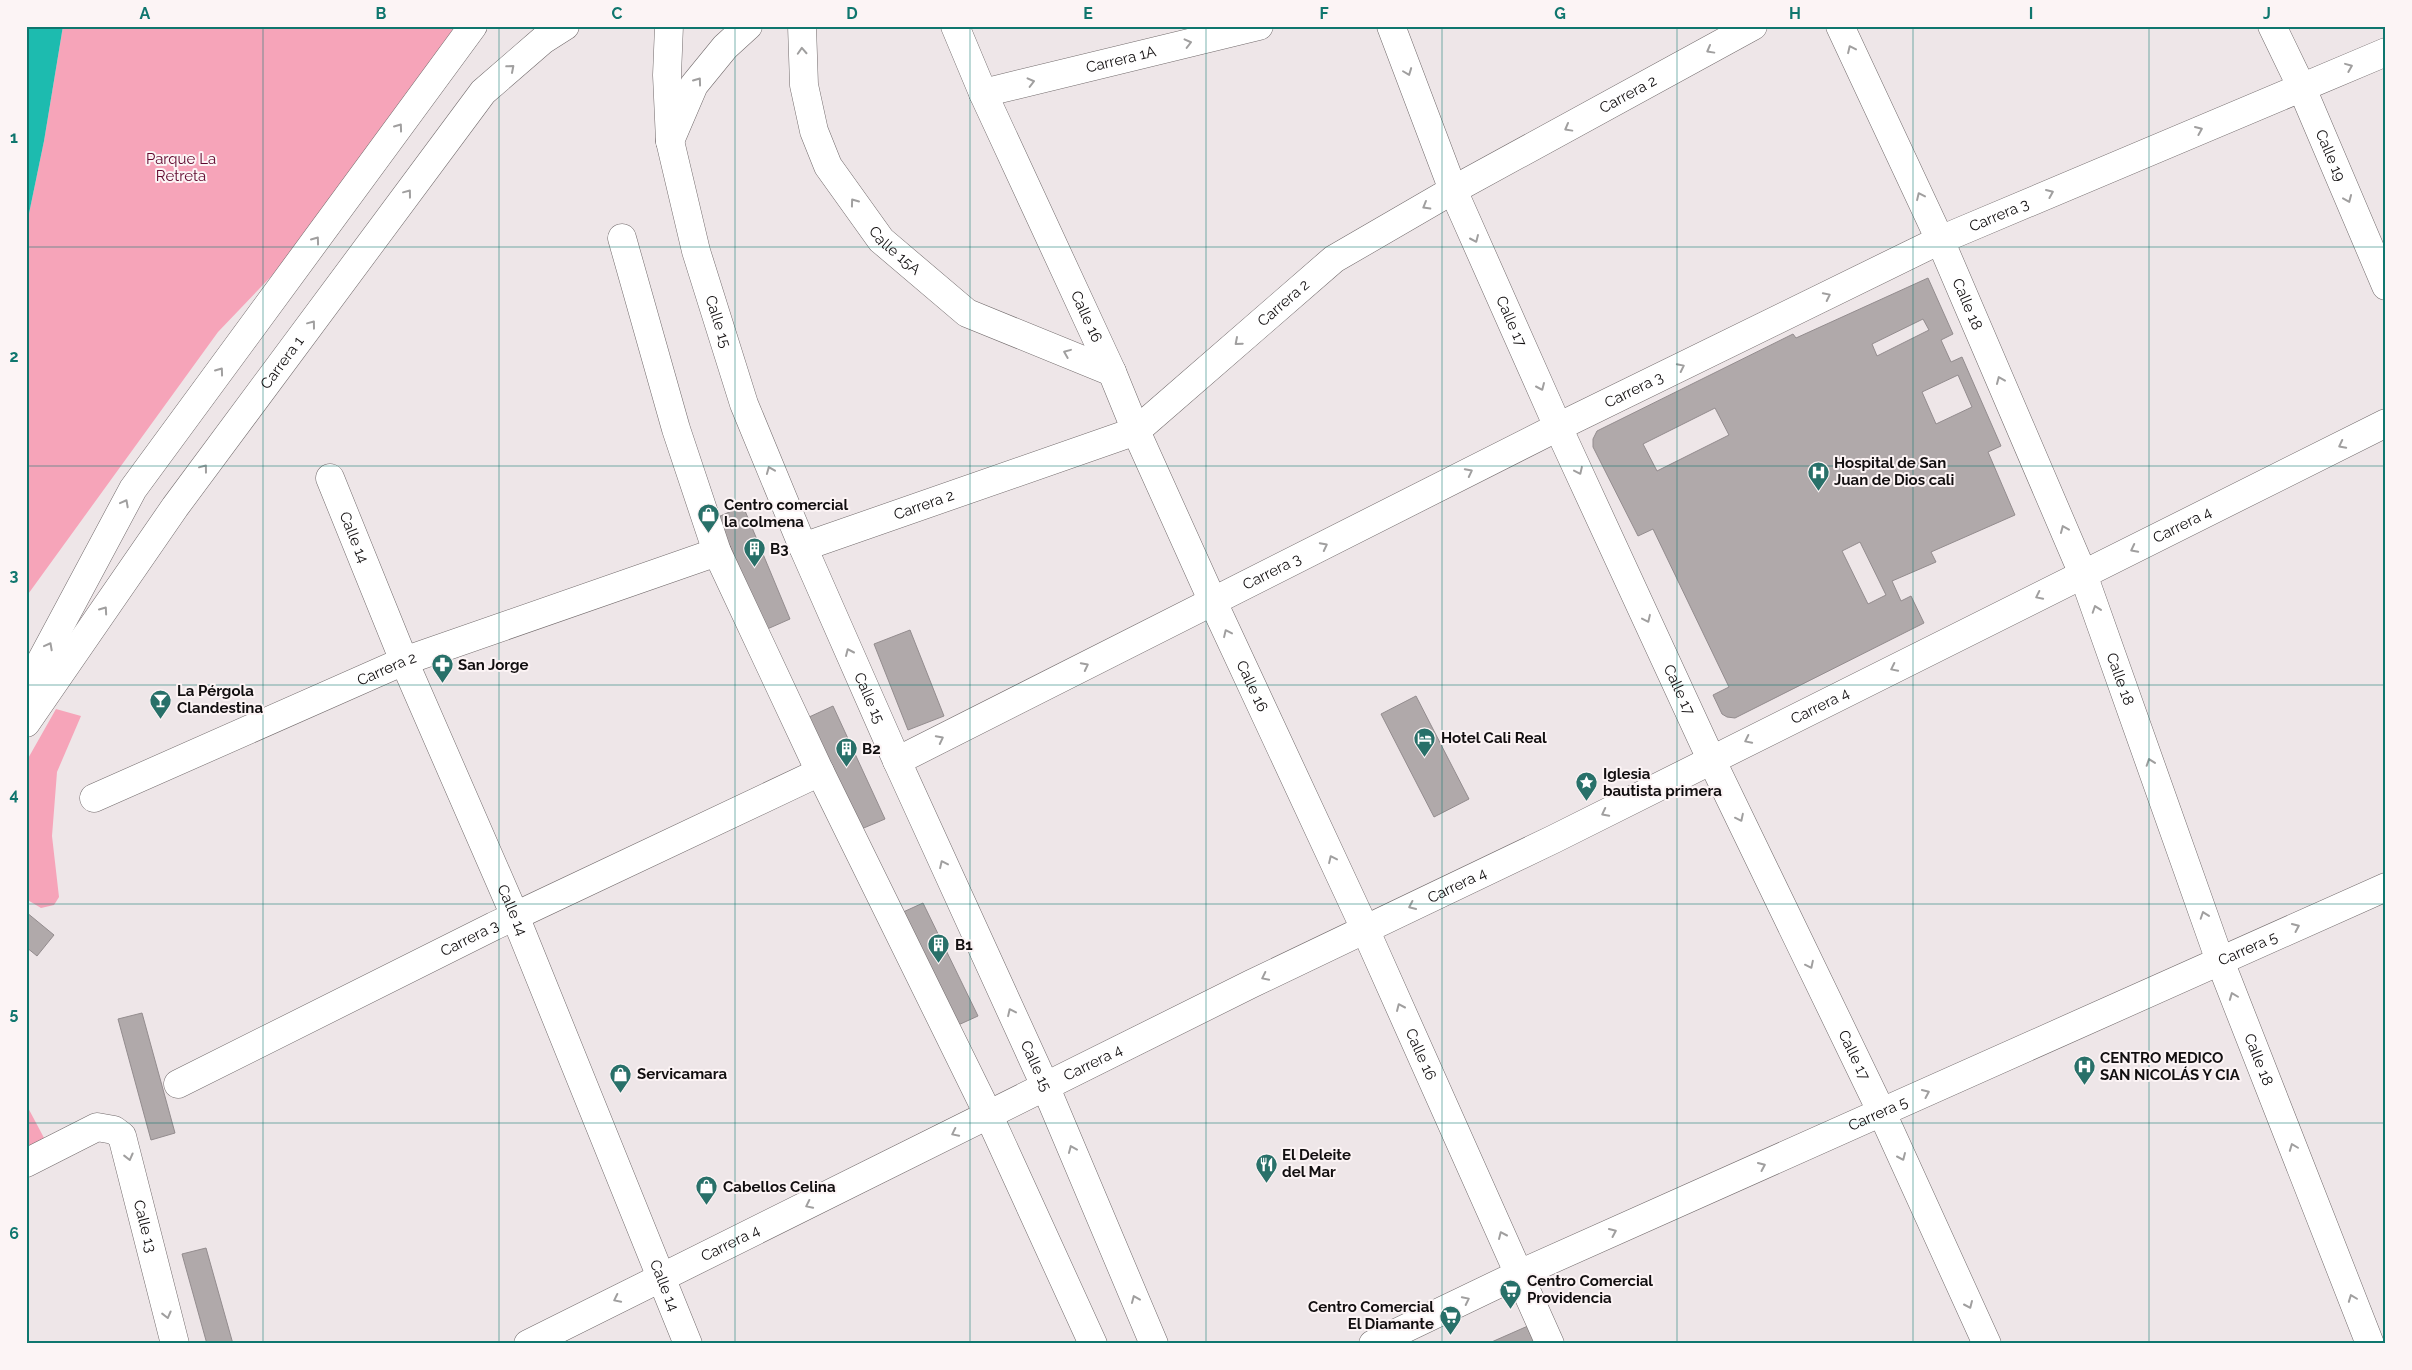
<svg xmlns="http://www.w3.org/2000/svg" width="2412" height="1370" font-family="Raleway,sans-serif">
	<rect width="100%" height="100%" fill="#eee6e8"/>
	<g fill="#f6a4b9">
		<polygon points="63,26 473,26 349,195 218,332 26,597 26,228 44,141"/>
		<polygon points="56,709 81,716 57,772 52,836 59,897 54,905 41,908 26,899 26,762"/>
		<polygon points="26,1104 51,1151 26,1163"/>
	</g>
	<polygon fill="#1dbbaf" points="26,26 63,26 44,141 26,228"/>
	<g fill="#b0a9aa" stroke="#938c8e" fill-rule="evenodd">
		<path d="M1928 278 1953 334 1941 340 1951 362 1962 357 2001 446 1988 452 2015 515 1931 552 1936 562 1892 581 1901 601 1911 596 1924 623 1735 718 1727 717 1722 714 1713 695 1729 687 1653 529 1638 536 1593 447V439L1597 431 1793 334 1796 338ZM1923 319 1929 330 1877 356 1872 344ZM1958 375 1972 407 1936 424 1922 392ZM1715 408 1729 435 1657 471 1643 444ZM1860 542 1886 595 1868 604 1842 551Z"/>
		<polygon points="743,506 790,619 765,630 718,517"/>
		<polygon points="910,630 944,716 908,730 874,644"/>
		<polygon points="1416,696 1469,799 1434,817 1381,714"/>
		<polygon points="833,706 885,819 859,830 807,718"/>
		<polygon points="923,903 978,1016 956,1026 901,913"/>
		<polygon points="26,912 54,935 37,956 26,947"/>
		<polygon points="142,1013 175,1133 151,1140 118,1019"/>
		<polygon points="206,1248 233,1344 207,1344 182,1254"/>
		<polygon points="1537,1322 1547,1344 1487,1344"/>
	</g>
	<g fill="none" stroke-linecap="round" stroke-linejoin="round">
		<defs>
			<g id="street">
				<path id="s1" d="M802 26 804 85 814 131 828 166 881 240 967 313 1112 372"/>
				<path id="s2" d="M955 26 983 93 1112 372 1136 431 1213 602 1365 929 1550 1344"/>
				<path id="s3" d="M1391 26 1453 190 1558 427 1711 759 1882 1113 1987 1344"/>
				<path id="s4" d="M1840 26 1940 240 2083 574 2220 961 2370 1344"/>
				<path id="s5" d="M2272 26 2301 86 2386 286"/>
				<path id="s6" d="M983 93 1259 26"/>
				<polyline points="622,238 676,429 717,552 820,772 989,1116 1093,1344"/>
				<path id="s7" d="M330 478 404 661 515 916 688 1344"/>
				<path id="s8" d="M803 547 1136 431 1334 259 1453 190 1753 26"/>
				<path id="s9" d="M897 761 1558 427 1940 240 2386 52"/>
				<path id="s10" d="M94 798 404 661 717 552"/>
				<path id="s11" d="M178 1084 494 926 820 772"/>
				<path id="s12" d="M26 1163 97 1127 114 1130 122 1136 175 1344"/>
			</g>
			<g id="secondary">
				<path id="s13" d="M669 26 667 75 670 141 696 251 744 404 803 547 897 761 1046 1088 1154 1344"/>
				<path id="s14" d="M528 1344 1251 984 1554 839 2386 423"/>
				<path id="s15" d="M1373 1344 1519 1274 2386 887"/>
			</g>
			<g id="primary">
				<polyline points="670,141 694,85 725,47 748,26"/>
				<polyline points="26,689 133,489 473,26"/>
				<path id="s16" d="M26 723 175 507 483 92 543 40 565 26"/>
			</g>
		</defs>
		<use href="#street" stroke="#716a6b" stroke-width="29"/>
		<use href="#secondary" stroke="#716a6b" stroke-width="29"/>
		<use href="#primary" stroke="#716a6b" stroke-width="29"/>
		<use href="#street" stroke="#fff" stroke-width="28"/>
		<use href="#secondary" stroke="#fff" stroke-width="28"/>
		<use href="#primary" stroke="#fff" stroke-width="28"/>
	</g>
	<defs><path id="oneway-chevron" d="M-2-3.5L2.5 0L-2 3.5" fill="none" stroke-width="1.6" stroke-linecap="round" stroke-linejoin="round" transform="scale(1.25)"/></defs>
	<g stroke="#a09f9f">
		<use href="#oneway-chevron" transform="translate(1188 43) rotate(-14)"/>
		<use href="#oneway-chevron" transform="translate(1851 49) rotate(-115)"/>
		<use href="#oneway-chevron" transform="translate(1710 50) rotate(151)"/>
		<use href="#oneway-chevron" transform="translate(802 51) rotate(-93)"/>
		<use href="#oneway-chevron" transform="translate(2349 67) rotate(-22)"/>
		<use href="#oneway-chevron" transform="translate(511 68) rotate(-41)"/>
		<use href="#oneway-chevron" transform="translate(1408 72) rotate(69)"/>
		<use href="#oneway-chevron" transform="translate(698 81) rotate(-54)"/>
		<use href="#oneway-chevron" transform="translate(1031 82) rotate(-14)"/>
		<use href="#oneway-chevron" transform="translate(399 127) rotate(-54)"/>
		<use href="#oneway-chevron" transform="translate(1568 128) rotate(151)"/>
		<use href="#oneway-chevron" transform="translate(2199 130) rotate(-23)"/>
		<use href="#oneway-chevron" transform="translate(408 193) rotate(-53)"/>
		<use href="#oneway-chevron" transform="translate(2050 193) rotate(-23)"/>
		<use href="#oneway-chevron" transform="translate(1920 196) rotate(-115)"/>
		<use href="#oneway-chevron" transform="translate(2348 199) rotate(67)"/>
		<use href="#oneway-chevron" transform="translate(854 202) rotate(-126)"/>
		<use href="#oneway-chevron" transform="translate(1426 206) rotate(150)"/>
		<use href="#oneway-chevron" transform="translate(1475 239) rotate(66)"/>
		<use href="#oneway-chevron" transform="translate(316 240) rotate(-54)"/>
		<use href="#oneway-chevron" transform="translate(1827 296) rotate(-26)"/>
		<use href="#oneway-chevron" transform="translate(312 324) rotate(-53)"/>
		<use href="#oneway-chevron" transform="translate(1238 342) rotate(139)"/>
		<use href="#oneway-chevron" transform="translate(1067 353) rotate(-158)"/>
		<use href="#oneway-chevron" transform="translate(1681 367) rotate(-26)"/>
		<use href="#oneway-chevron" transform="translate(220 371) rotate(-54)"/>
		<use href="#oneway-chevron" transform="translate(2000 380) rotate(-113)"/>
		<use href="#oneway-chevron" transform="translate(1541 387) rotate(66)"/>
		<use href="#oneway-chevron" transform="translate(2342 445) rotate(153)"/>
		<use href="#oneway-chevron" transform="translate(204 468) rotate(-53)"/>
		<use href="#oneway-chevron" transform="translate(770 470) rotate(-112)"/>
		<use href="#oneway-chevron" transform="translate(1579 471) rotate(65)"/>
		<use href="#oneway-chevron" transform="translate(1469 472) rotate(-27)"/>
		<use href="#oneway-chevron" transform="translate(125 503) rotate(-62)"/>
		<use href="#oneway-chevron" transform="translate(2064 529) rotate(-113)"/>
		<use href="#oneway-chevron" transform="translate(1324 546) rotate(-27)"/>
		<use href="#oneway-chevron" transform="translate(2134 549) rotate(153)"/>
		<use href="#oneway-chevron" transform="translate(2039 596) rotate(154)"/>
		<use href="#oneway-chevron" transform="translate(2096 609) rotate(-109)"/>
		<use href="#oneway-chevron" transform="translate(104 610) rotate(-55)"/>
		<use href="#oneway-chevron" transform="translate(1647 619) rotate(65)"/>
		<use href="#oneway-chevron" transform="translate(1227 633) rotate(-115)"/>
		<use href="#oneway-chevron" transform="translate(49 646) rotate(-62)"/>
		<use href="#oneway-chevron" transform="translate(849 652) rotate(-114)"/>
		<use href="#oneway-chevron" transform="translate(1085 666) rotate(-27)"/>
		<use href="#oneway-chevron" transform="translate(1894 668) rotate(154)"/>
		<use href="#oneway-chevron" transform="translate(940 739) rotate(-27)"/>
		<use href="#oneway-chevron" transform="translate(1748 740) rotate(154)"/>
		<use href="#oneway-chevron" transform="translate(2150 762) rotate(-109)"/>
		<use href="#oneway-chevron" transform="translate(1605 813) rotate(153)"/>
		<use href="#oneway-chevron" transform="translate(1740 818) rotate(64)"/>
		<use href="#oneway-chevron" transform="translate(1332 859) rotate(-115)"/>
		<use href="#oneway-chevron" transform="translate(943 864) rotate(-115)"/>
		<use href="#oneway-chevron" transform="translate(1412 906) rotate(155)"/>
		<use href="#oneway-chevron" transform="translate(2204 915) rotate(-109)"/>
		<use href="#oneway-chevron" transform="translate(2296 927) rotate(-24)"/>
		<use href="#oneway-chevron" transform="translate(1810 965) rotate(64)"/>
		<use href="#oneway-chevron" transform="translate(1265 977) rotate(154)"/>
		<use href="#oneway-chevron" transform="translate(2233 996) rotate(-111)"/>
		<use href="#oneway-chevron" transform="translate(1400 1007) rotate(-114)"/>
		<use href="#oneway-chevron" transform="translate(1011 1012) rotate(-115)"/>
		<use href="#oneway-chevron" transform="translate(1926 1093) rotate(-24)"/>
		<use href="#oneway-chevron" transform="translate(955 1133) rotate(154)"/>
		<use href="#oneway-chevron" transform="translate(2293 1147) rotate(-111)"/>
		<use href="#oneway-chevron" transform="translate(1072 1149) rotate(-113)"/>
		<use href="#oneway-chevron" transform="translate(129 1157) rotate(76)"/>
		<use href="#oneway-chevron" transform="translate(1902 1157) rotate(66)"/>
		<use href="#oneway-chevron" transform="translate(1762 1166) rotate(-24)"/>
		<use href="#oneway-chevron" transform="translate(809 1205) rotate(154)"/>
		<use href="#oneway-chevron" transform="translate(1613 1232) rotate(-24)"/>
		<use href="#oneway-chevron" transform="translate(1502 1235) rotate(-114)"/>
		<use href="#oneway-chevron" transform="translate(2352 1298) rotate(-111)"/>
		<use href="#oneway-chevron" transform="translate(617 1299) rotate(154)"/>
		<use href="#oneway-chevron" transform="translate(1135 1299) rotate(-113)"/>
		<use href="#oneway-chevron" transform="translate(1466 1300) rotate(-26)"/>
		<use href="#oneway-chevron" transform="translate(1969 1305) rotate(66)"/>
		<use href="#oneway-chevron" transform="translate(167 1315) rotate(76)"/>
	</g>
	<path fill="none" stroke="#0f766e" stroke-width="1" stroke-opacity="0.55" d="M263 26V1344M499 26V1344M735 26V1344M970 26V1344M1206 26V1344M1442 26V1344M1677 26V1344M1913 26V1344M2149 26V1344M26 247H2386M26 466H2386M26 685H2386M26 904H2386M26 1123H2386"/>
	<defs>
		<symbol id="hospital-pin" viewBox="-11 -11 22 30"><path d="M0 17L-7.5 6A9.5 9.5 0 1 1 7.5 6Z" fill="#287069" stroke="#fcf4f5"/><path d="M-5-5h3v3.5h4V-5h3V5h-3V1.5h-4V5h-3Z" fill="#fff"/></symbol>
		<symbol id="shop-pin" viewBox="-11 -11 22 30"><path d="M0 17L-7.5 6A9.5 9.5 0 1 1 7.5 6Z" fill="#287069" stroke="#fcf4f5"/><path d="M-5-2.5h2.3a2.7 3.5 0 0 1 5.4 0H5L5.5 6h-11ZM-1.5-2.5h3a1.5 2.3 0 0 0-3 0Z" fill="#fff"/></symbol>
		<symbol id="building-pin" viewBox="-11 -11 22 30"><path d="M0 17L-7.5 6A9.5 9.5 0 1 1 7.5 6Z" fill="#287069" stroke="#fcf4f5"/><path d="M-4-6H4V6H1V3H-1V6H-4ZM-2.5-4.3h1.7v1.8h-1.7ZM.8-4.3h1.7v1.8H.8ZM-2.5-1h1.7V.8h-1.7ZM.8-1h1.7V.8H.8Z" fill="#fff"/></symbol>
		<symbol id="pharmacy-pin" viewBox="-11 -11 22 30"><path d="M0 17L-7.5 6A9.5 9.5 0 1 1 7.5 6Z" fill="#287069" stroke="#fcf4f5"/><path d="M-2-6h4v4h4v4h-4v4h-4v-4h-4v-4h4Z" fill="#fff"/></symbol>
		<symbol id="bar-pin" viewBox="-11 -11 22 30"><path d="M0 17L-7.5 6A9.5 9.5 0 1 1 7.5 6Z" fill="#287069" stroke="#fcf4f5"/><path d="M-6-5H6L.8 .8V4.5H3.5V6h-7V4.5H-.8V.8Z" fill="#fff"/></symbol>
		<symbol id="hotel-pin" viewBox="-11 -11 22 30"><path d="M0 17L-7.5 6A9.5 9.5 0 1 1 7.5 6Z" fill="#287069" stroke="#fcf4f5"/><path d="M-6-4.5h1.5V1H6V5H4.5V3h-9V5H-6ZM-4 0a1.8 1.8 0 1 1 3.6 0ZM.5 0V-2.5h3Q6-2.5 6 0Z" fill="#fff"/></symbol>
		<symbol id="sight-pin" viewBox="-11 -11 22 30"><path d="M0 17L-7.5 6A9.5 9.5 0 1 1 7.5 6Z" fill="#287069" stroke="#fcf4f5"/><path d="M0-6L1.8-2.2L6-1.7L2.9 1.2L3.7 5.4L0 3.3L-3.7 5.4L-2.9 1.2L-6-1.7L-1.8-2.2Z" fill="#fff"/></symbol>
		<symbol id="restaurant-pin" viewBox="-11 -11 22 30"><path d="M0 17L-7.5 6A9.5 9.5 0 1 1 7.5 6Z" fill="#287069" stroke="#fcf4f5"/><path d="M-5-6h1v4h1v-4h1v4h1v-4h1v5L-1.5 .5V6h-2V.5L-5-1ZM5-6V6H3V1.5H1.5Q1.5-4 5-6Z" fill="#fff"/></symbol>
		<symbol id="supermarket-pin" viewBox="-11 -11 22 30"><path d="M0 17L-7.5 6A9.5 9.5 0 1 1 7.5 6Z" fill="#287069" stroke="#fcf4f5"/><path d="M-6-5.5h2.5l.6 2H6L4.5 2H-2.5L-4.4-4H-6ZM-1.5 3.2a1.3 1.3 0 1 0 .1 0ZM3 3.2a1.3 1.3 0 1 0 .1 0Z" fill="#fff"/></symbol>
	</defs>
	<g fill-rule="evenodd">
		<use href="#hospital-pin" x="1806" y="460" width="25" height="34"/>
		<use href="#shop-pin" x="696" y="502" width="25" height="34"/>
		<use href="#building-pin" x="742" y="536" width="25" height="34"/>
		<use href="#pharmacy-pin" x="430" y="652" width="25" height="34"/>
		<use href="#bar-pin" x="148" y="688" width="25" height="34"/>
		<use href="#hotel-pin" x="1412" y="726" width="25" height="34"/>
		<use href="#building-pin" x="834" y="736" width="25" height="34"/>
		<use href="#sight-pin" x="1574" y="770" width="25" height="34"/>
		<use href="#building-pin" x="926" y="932" width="25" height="34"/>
		<use href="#hospital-pin" x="2072" y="1054" width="25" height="34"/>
		<use href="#shop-pin" x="608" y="1062" width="25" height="34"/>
		<use href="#restaurant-pin" x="1254" y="1152" width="25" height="34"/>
		<use href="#shop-pin" x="694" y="1174" width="25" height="34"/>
		<use href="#supermarket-pin" x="1498" y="1278" width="25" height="34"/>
		<use href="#supermarket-pin" x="1438" y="1304" width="25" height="34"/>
	</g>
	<g text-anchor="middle" stroke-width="4" stroke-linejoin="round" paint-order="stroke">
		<g font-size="15" fill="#120f10" stroke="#fcf4f5">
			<text dy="5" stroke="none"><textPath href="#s6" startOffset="142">Carrera 1A</textPath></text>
			<text dy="5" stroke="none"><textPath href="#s8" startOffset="952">Carrera 2</textPath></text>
			<text dy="5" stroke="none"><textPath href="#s5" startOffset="142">Calle 19</textPath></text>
			<text dy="5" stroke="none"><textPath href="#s9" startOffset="1230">Carrera 3</textPath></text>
			<text dy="5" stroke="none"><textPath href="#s1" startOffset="252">Calle 15A</textPath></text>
			<text dy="5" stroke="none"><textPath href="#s8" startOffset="548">Carrera 2</textPath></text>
			<text dy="5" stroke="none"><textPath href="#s4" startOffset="306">Calle 18</textPath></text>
			<text dy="5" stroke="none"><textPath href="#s2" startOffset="319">Calle 16</textPath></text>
			<text dy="5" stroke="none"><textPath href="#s3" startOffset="319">Calle 17</textPath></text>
			<text dy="5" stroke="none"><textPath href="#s13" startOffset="302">Calle 15</textPath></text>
			<text dy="5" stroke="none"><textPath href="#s16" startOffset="442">Carrera 1</textPath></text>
			<text dy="5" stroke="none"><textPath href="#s9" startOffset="825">Carrera 3</textPath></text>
			<text dy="5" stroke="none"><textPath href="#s8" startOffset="128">Carrera 2</textPath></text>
			<text dy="5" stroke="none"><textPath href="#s14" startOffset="1846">Carrera 4</textPath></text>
			<text dy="5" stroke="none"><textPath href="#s7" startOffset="64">Calle 14</textPath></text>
			<text dy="5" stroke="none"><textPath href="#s9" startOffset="420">Carrera 3</textPath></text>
			<text dy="5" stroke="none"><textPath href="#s10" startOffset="320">Carrera 2</textPath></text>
			<text dy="5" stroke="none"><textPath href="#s4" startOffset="711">Calle 18</textPath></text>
			<text dy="5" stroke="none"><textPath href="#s2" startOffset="724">Calle 16</textPath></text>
			<text dy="5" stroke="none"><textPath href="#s3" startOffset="724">Calle 17</textPath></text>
			<text dy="5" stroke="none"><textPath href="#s13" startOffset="708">Calle 15</textPath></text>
			<text dy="5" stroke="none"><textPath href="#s14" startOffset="1441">Carrera 4</textPath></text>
			<text dy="5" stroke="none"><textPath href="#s14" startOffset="1036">Carrera 4</textPath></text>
			<text dy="5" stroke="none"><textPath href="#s7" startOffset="469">Calle 14</textPath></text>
			<text dy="5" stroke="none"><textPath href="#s11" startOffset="326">Carrera 3</textPath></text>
			<text dy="5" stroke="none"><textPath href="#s15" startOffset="960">Carrera 5</textPath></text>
			<text dy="5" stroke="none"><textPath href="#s2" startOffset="1129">Calle 16</textPath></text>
			<text dy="5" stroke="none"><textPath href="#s3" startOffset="1129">Calle 17</textPath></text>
			<text dy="5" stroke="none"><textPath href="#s4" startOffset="1116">Calle 18</textPath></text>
			<text dy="5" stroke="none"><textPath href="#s14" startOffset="631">Carrera 4</textPath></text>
			<text dy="5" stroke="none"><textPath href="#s13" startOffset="1112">Calle 15</textPath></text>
			<text dy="5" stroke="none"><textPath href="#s15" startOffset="555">Carrera 5</textPath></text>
			<text dy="5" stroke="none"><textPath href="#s12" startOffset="200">Calle 13</textPath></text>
			<text dy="5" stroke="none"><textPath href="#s14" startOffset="226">Carrera 4</textPath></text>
			<text dy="5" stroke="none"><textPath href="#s7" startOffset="874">Calle 14</textPath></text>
		</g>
		<g font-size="15" fill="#5f062c" stroke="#fcf4f5">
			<text x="181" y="164">Parque La<tspan x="181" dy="17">Retreta</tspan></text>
		</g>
		<g font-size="15" font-weight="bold" fill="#120f10" stroke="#fcf4f5" text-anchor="start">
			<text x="1834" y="468">Hospital de San<tspan x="1834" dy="17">Juan de Dios cali</tspan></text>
			<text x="724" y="510">Centro comercial<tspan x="724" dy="17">la colmena</tspan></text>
			<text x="770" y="554">B3</text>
			<text x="458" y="670">San Jorge</text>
			<text x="177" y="696">La Pérgola<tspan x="177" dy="17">Clandestina</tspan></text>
			<text x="1441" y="743">Hotel Cali Real</text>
			<text x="862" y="754">B2</text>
			<text x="1603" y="779">Iglesia<tspan x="1603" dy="17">bautista primera</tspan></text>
			<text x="955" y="950">B1</text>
			<text x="2100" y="1063">CENTRO MEDICO<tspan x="2100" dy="17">SAN NICOLÁS Y CIA</tspan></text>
			<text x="637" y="1079">Servicamara</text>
			<text x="1282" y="1160">El Deleite<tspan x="1282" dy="17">del Mar</tspan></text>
			<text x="723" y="1192">Cabellos Celina</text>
			<text x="1527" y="1286">Centro Comercial<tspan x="1527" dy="17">Providencia</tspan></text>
			<text x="1434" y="1312" text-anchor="end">Centro Comercial<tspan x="1434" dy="17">El Diamante</tspan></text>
		</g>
	</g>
	<rect width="2412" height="1370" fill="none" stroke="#fcf4f5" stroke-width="55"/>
	<rect x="28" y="28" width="2356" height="1314" fill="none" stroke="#0f766e" stroke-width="2"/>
	<g font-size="16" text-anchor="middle" font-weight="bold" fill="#0f766e">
		<text x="145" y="19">A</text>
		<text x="381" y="19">B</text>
		<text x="617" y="19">C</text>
		<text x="852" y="19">D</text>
		<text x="1088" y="19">E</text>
		<text x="1324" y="19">F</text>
		<text x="1560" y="19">G</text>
		<text x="1795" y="19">H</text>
		<text x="2031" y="19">I</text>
		<text x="2267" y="19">J</text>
		<text x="14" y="143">1</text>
		<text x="14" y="362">2</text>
		<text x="14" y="581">3</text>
		<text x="14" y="800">4</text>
		<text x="14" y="1019">5</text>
		<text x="14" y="1239">6</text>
	</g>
</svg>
